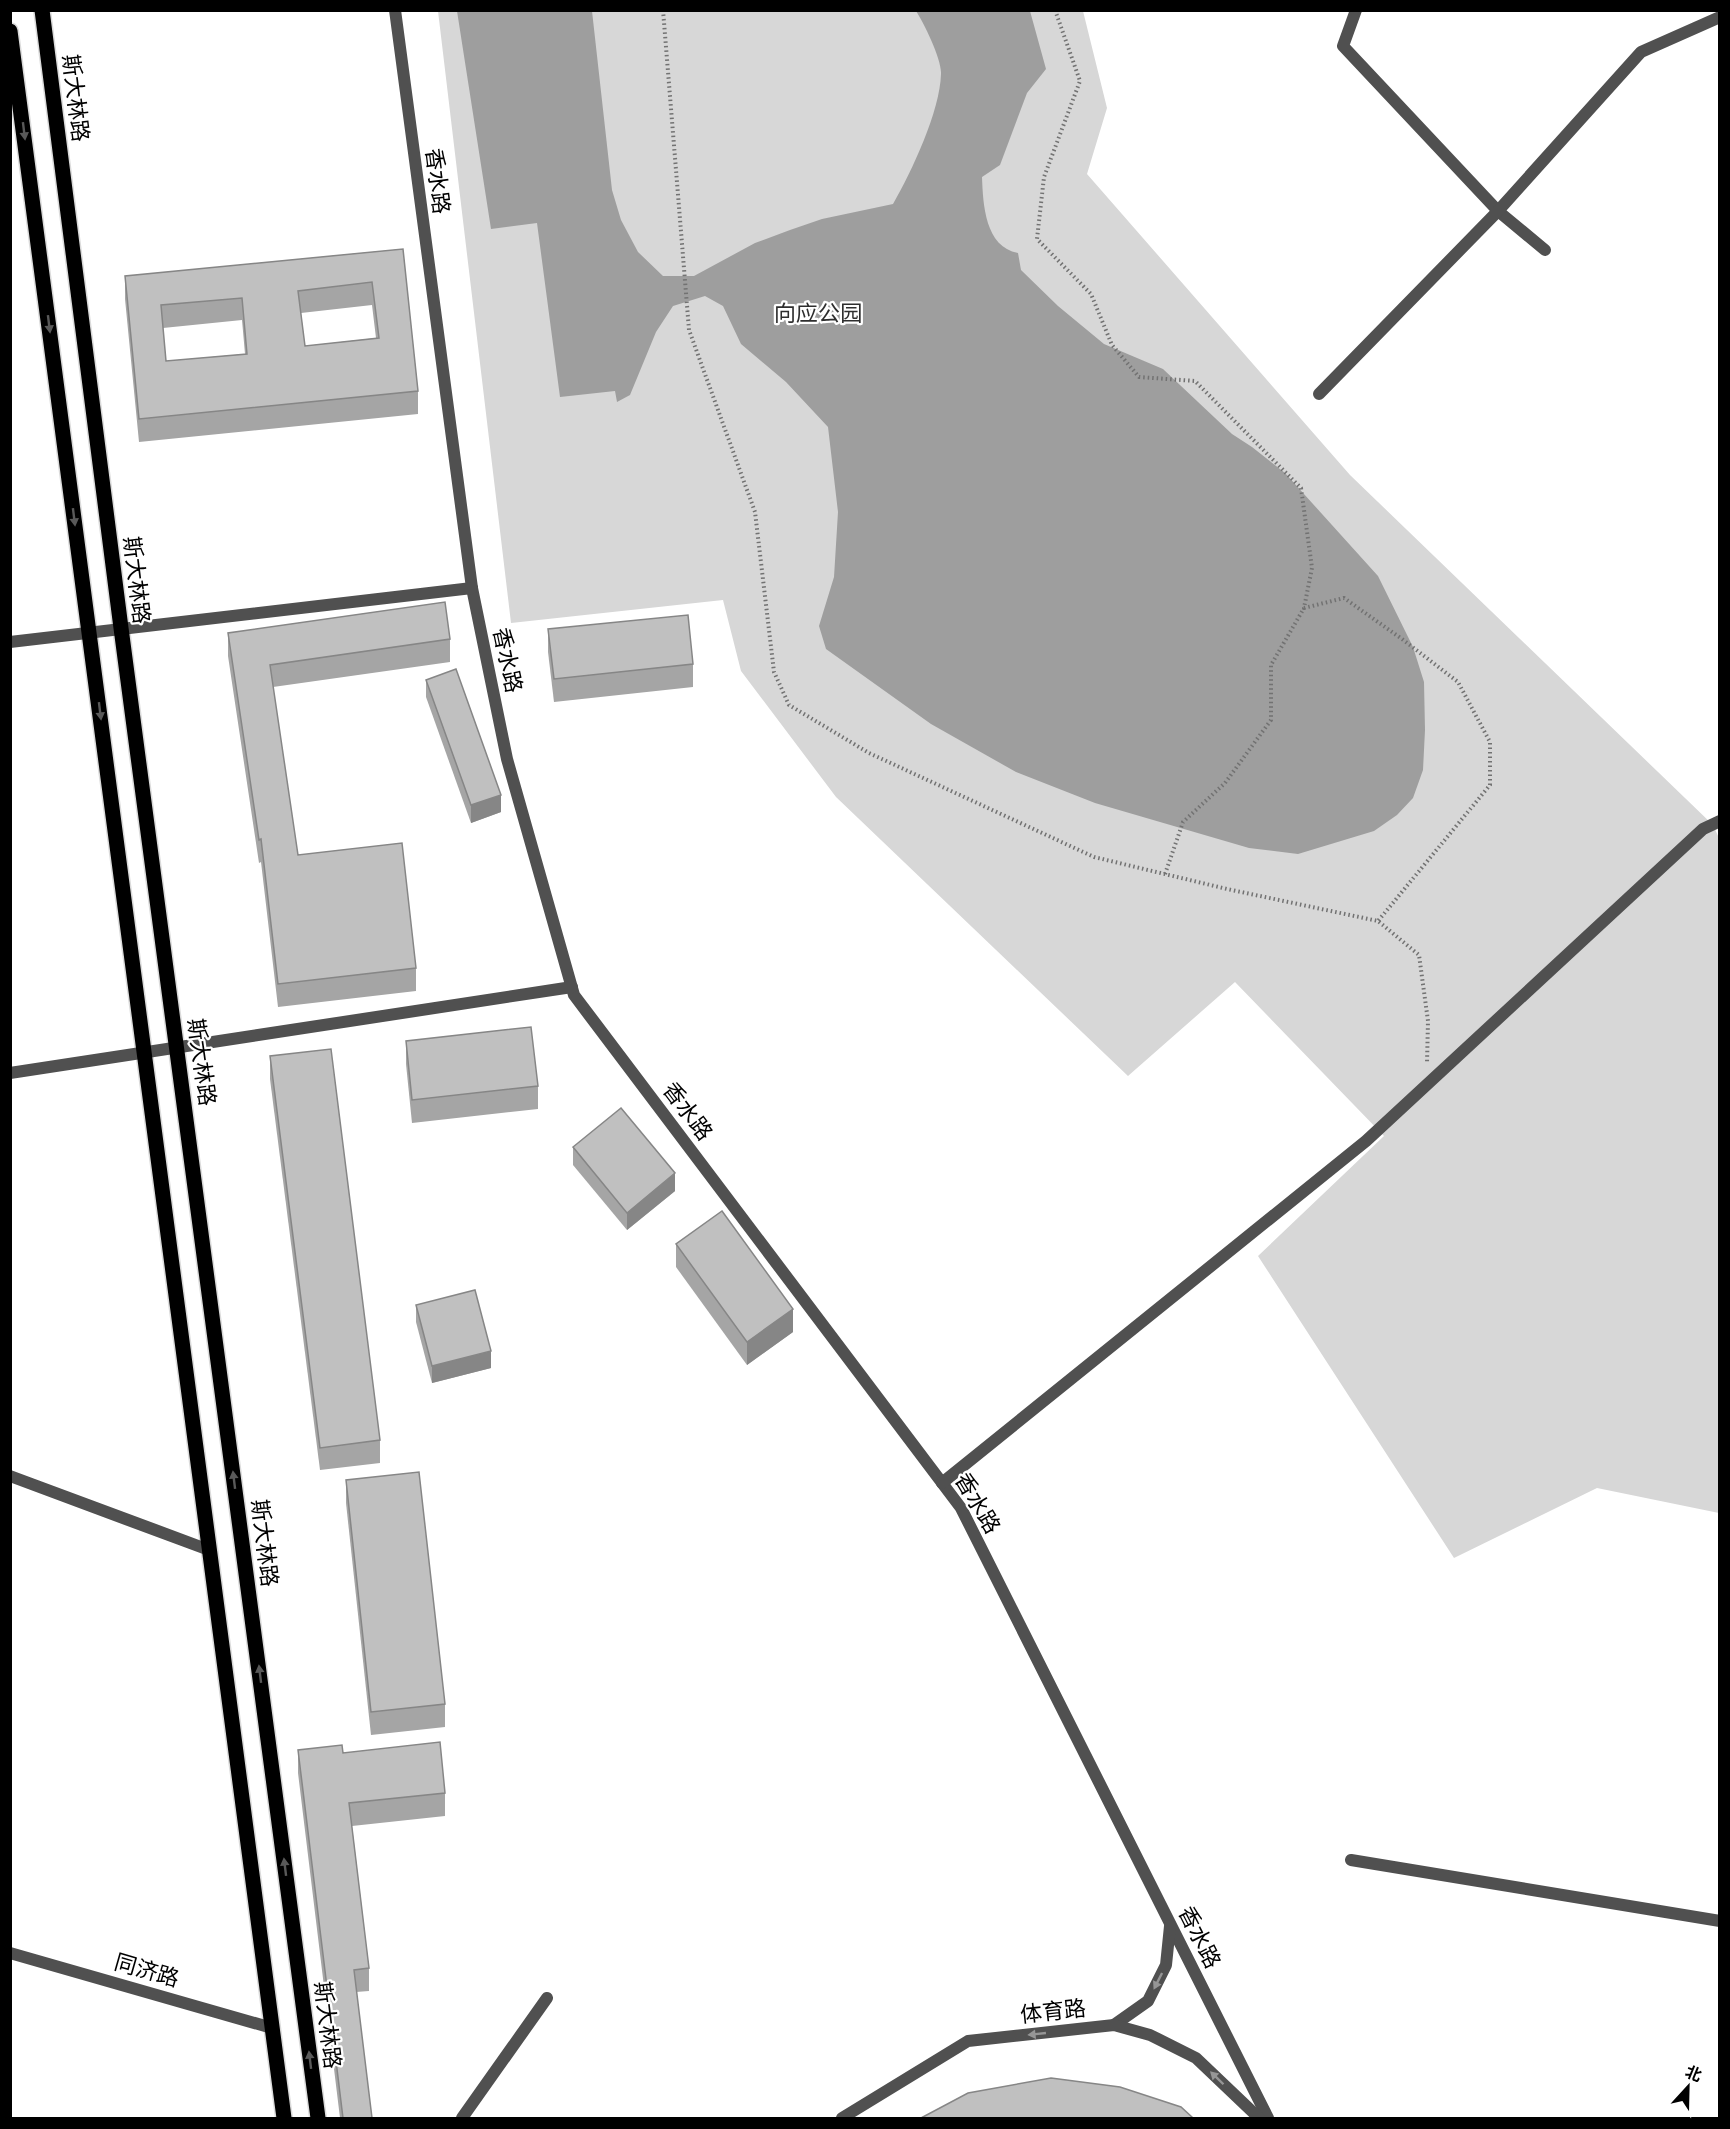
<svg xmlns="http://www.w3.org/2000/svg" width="1730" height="2129" font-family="'PT Sans Narrow','Noto Sans SC',sans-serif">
	<rect width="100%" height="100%" fill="#fff"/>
	<polygon fill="#d7d7d7" points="438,11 1083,11 1107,108 1087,174 1350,475 1713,825 1719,838 1719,1513 1597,1488 1454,1558 1258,1256 1384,1136 1235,982 1128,1076 836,797 741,671 723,600 511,623"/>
	<path fill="#9e9e9e" d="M457 11H592L612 190 621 220 638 252 663 276H694L755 243 790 230 822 219 893 204C912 171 940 111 941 74 942 60 924 23 916 11H1030L1046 69 1027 93 1000 165 982 177C983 204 985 247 1018 253L1021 270 1058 306 1104 344 1163 369 1232 434 1252 447 1285 473 1378 576 1413 647 1424 682 1425 730 1423 770 1413 798 1397 815 1374 831 1298 854 1249 848 1095 803 1016 772 931 724 826 649 819 626 834 577 838 512 828 427 786 382 741 344 723 306 705 296 673 306 656 332 630 395 617 402 615 391 560 397 537 223 491 229Z"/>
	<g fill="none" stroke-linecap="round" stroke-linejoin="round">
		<defs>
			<g id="primary">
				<polyline points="42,10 121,628 318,2118"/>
				<polyline points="10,31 284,2118"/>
			</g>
		</defs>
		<use href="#primary" stroke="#dbdbdb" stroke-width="18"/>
		<g stroke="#727272" stroke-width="4" stroke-dasharray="1.5 3" stroke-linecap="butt">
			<polyline points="663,10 689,330 755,512 774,672 789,705 869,753 1094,857 1227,889 1378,921 1419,955 1428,1021 1427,1063"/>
			<polyline points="1055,10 1080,81 1044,177 1037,239 1091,294 1112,345 1139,377 1195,381 1301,488 1312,568 1304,608 1344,598 1402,639 1458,682 1490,742 1490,785 1378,921"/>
			<polyline points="1165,874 1183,822 1225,783 1271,720 1271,665 1304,608"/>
		</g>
		<g stroke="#505050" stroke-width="12">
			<polyline points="395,10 472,588 507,759 574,995 961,1508 1268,2118"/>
			<polyline points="1356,10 1343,46 1498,211 1545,250"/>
			<polyline points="1319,394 1498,211 1641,52 1720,17"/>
			<polyline points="10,642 472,588"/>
			<polyline points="10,1073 572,987"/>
			<polyline points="10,1476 209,1550"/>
			<polyline points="942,1483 1366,1141 1703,829 1720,821"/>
			<polyline points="1351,1860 1720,1921"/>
			<polyline points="1114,2025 1148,2001 1166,1965 1170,1926"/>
			<polyline points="462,2118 547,1998"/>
			<polyline points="842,2118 968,2041 1114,2025 1150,2035 1196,2058 1259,2118"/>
		</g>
		<polyline stroke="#505050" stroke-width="12" points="10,1953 272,2028"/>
		<use href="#primary" stroke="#000" stroke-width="15"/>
	</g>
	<g fill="#a5a5a5" fill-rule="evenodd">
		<path d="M403 249 418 391V414L139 442 125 299V276ZM372 305 376 338 305 346 301 313ZM242 320 245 354 166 361 163 328Z"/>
		<polygon points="548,629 693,664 693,687 554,702 548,652"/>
		<polygon points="228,633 450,639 450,662 273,687 298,855 416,968 416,991 278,1007 261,862 259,863 228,656"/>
		<polygon points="426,680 501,812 471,823 426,697"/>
		<polygon points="406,1041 538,1086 538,1109 412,1123 406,1064"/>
		<polygon points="270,1056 380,1440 380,1463 320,1470 270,1079"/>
		<polygon points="573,1147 675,1191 627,1230 573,1165"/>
		<polygon points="676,1244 793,1332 747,1365 676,1267"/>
		<polygon points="416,1305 491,1368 432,1383 416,1322"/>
		<polygon points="346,1480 445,1704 445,1727 371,1735 346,1503"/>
		<polygon points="298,1750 343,1753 445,1793 445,1816 352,1826 369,1968 369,1991 356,1992 372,2118 340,2118 298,1773"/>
	</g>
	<g fill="#868686">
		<polygon points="501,795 501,812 471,823 471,805"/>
		<polygon points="675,1173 675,1191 627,1230 627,1213"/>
		<polygon points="793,1309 793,1332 747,1365 747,1342"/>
		<polygon points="491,1351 491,1368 432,1383 432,1366"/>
	</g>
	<g fill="#c0c0c0" stroke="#868686" stroke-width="1.5" fill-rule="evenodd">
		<path d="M403 249 418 391 139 419 125 276ZM372 282 379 338 305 346 298 291ZM242 298 247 354 166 361 161 305Z"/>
		<polygon points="445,602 450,639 270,665 298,855 402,843 416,968 278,984 261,839 259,840 228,633"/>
		<polygon points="688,615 693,664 554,679 548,629"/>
		<polygon points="456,669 501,795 471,805 426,680"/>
		<polygon points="531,1027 538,1086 412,1100 406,1041"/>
		<polygon points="331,1049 380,1440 320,1448 270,1056"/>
		<polygon points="621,1108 675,1173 627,1213 573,1147"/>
		<polygon points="722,1211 793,1309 747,1342 676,1244"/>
		<polygon points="475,1290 491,1351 432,1366 416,1305"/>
		<polygon points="419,1472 445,1704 371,1712 346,1480"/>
		<polygon points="440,1742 445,1793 349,1803 369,1968 354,1970 372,2118 343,2118 298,1750 342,1745 343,1753"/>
		<polygon points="1051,2078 1120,2087 1181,2107 1193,2118 921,2118 968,2093"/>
	</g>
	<defs><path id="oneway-solid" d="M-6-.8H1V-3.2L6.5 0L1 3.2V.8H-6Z" transform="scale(1.5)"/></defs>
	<g fill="#595959">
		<use href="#oneway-solid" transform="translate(24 131) rotate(83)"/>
		<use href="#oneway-solid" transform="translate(49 324) rotate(83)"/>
		<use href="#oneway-solid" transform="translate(74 517) rotate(83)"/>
		<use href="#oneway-solid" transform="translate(100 711) rotate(83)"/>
		<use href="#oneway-solid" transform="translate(234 1480) rotate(-97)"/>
		<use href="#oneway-solid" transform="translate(260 1674) rotate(-97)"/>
		<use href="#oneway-solid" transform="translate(285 1867) rotate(-97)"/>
		<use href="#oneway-solid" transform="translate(310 2060) rotate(-97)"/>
	</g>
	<g fill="#969696">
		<use href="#oneway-solid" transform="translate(1158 1981) rotate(117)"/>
		<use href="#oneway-solid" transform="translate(1037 2034) rotate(174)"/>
		<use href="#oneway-solid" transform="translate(1217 2078) rotate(-136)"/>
	</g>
	<g text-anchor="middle" stroke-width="4.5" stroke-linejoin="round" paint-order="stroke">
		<g font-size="22" fill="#000" stroke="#fff">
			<text transform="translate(76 98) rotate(83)" y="8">斯大林路</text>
			<text transform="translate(438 181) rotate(83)" y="8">香水路</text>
			<text transform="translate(137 580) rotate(83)" y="8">斯大林路</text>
			<text transform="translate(508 660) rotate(78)" y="8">香水路</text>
			<text transform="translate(202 1062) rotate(82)" y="8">斯大林路</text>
			<text transform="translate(688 1111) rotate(53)" y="8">香水路</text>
			<text transform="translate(978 1503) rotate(59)" y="8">香水路</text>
			<text transform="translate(265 1543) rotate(83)" y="8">斯大林路</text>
			<text transform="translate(1200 1937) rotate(63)" y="8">香水路</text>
			<text transform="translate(147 1970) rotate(16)" y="8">同济路</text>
			<text transform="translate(1053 2011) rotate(-6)" y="8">体育路</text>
			<text transform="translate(328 2025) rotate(83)" y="8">斯大林路</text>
		</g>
		<g font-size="22" fill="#2e2e2e" stroke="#fff">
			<text x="818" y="321">向应公园</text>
		</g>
	</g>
	<rect width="1730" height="2129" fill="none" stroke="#000000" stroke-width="24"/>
	<g transform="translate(1688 2087) rotate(22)" stroke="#ffffff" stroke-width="4.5" paint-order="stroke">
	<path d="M0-4.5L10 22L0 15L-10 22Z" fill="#000000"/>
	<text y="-9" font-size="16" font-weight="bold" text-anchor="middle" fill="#000000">北</text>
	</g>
</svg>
